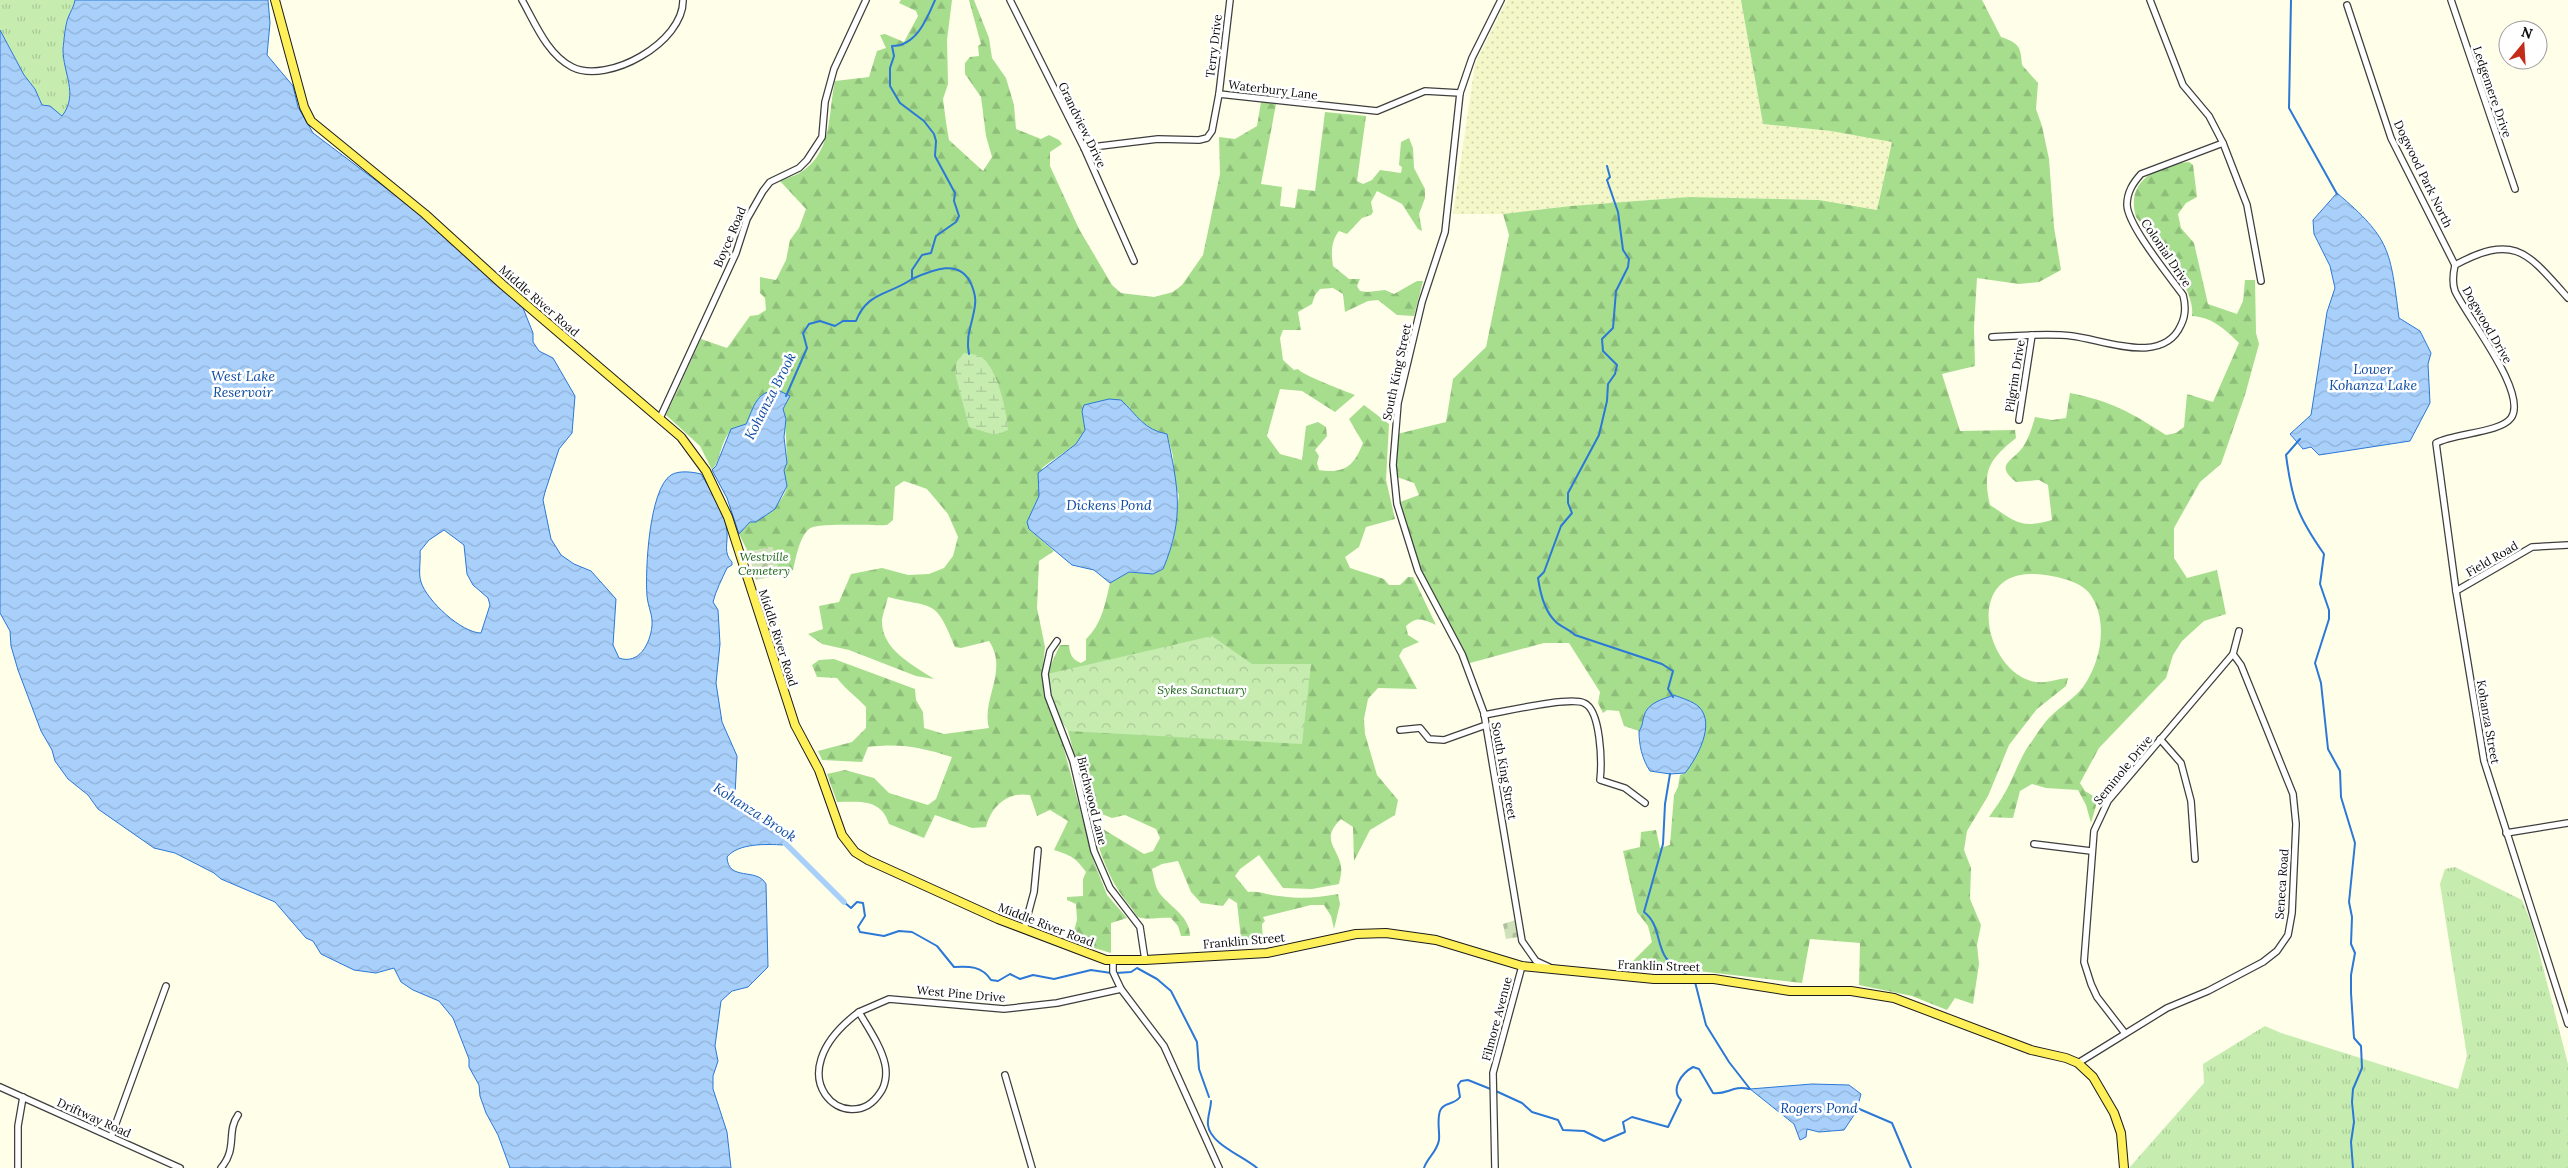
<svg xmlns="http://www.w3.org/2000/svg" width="2568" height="1168" font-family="Lora,serif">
	<defs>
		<pattern id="farmland-dots" width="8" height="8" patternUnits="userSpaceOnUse" patternTransform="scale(1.25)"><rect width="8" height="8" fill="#f4f7c7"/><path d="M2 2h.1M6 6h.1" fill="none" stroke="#d0d2aa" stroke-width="1.8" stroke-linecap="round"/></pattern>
		<pattern id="grass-tufts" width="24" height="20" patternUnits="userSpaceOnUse" patternTransform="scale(1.25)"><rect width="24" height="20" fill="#c6ecb0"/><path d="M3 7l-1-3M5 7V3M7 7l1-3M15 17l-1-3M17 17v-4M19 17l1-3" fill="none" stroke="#a9c996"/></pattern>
		<pattern id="forest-firs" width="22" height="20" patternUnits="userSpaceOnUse" patternTransform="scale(1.25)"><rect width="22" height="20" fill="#a6de8e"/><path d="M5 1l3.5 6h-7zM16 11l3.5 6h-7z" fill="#8ebd79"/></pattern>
		<pattern id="wetland-marsh" width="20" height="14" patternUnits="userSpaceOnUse" patternTransform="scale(1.25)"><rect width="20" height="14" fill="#c6ecb0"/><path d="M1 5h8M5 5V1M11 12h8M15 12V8" fill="none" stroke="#a9c996"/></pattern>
		<pattern id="cemetery-stones" width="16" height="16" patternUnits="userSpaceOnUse" patternTransform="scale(1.25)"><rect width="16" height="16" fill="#cee1b9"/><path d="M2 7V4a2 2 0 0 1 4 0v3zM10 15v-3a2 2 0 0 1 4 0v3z" fill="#b0c09e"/></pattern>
		<pattern id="park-crowns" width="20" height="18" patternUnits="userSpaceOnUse" patternTransform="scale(1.25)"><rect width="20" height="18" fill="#c6ecb0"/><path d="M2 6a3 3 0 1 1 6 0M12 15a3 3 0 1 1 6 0" fill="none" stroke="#a9c996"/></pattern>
		<pattern id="water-waves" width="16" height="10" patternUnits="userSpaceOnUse" patternTransform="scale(1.25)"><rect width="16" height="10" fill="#a9d0fb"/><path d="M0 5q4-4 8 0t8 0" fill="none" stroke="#90b1d6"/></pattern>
	</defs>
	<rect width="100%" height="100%" fill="#fffee9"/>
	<polygon fill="url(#farmland-dots)" points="1507,0 1741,0 1763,124 1831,131 1892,141 1877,210 1819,200 1689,197 1571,206 1503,214 1453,214 1475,64"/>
	<g fill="url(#grass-tufts)">
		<path d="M0 0H75C74 7 70 12 68 18 65 26 64 40 63 49 63 74 79 94 62 116L50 106 42 105 35 89 24 75 0 30Z"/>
		<polygon points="2455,867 2522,900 2532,925 2568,1064 2568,1168 2129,1168 2204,1083 2203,1064 2265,1026 2281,1033 2458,1089 2467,1056 2440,884 2445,869"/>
	</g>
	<g fill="url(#forest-firs)">
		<path d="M901 0H952L947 40 948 84 943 99 946 122 949 140 983 171 992 157 986 136 981 97 965 74V63L970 57 979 56 978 46 981 44 969 0H974L989 38 992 58 1006 78 1014 105 1016 129 1041 139 1049 135 1059 140 1062 144 1050 152V166L1079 229 1112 285 1121 293 1154 297 1173 292 1182 285 1203 255 1220 174 1219 137 1235 139 1257 126 1261 102 1276 104 1261 184 1282 187 1280 206 1295 208 1298 189 1315 191 1325 112 1366 116 1357 181 1363 184 1372 180 1380 170 1401 173 1402 167 1399 165 1401 142 1409 138 1413 148 1414 168 1425 189V198L1419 214 1422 231 1418 229 1402 204 1377 191 1371 202 1373 212 1371 215 1362 218 1347 234 1339 231C1331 241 1331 253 1333 266L1349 279H1360L1357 286 1360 291 1367 292 1385 290 1394 294 1417 281H1423L1414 316 1397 315 1378 300 1368 301 1345 312 1343 294 1333 288 1320 289 1315 295 1312 304 1298 312 1301 330H1283L1280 338 1283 360 1294 370 1298 369C1302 375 1345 391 1355 395L1335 412 1302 391 1280 389 1267 436 1280 454 1302 460 1306 426 1318 422 1326 427 1327 436 1315 450 1319 456 1317 463 1319 470C1345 474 1354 466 1363 443L1349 419 1364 405 1389 424 1386 480 1395 519 1366 527 1359 547 1345 557 1350 568 1384 579 1389 585H1400L1408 577H1413L1436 625C1423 619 1417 616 1406 626L1408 635 1419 642 1403 649 1399 656 1417 689 1378 688 1368 699 1364 719 1365 734 1377 775 1398 800 1395 815 1370 830 1354 861 1353 827 1341 819C1319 840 1339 848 1341 867 1342 872 1340 879 1339 884L1312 889 1283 888 1259 855 1240 869 1235 876 1248 892C1260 891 1267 895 1279 896 1299 899 1317 898 1338 894L1340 904 1334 929 1331 916 1324 905H1311L1263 917 1265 921 1262 924 1263 945 1242 947 1237 903 1229 898 1223 906 1201 903 1191 892 1178 861 1162 864 1152 869C1154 877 1155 889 1161 895 1172 908 1190 917 1190 936H1181L1178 926 1171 918C1163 917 1142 921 1137 916 1135 914 1133 909 1131 907 1110 883 1099 853 1093 823L1144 854 1153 851 1160 838 1156 829 1125 815 1112 818 1089 809 1068 731 1061 720 1047 673 1060 645H1069C1070 655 1072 659 1081 663L1086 660V639C1102 624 1105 604 1110 583L1129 572 1153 574 1163 569 1173 542 1179 495 1175 487 1173 456 1167 434C1150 431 1138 422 1129 407L1082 411 1085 430 1076 444 1043 467 1038 479 1039 496 1033 510 1029 529 1054 551 1039 561 1037 608 1045 647 1042 675 1044 696 1060 734 1094 862 1107 895 1127 918 1111 923V953L1071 941 1077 920 1076 904 1067 900V897L1083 896V879L1086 872C1075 857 1072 856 1054 850L1068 821 1050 810 1037 816 1030 795C1007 791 991 807 986 827L972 828 935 815 924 838 889 824C881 798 859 802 837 802L827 774 845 770 874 778 889 793 928 805 936 799 952 757C920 747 901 743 868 747L862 762 822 760 818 751 852 742 866 728V707C856 696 847 691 837 678L817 677 812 665 819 660 834 659 915 689 916 700 923 712 924 728 944 734 989 728C981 699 1009 671 989 641L961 648 955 647C935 597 934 609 888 597 886 605 883 613 882 620 881 650 913 665 934 679L916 676 849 650 822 644 808 634 823 629 819 606 839 602 851 574 882 568 908 575 929 574 944 568 953 556 958 537 948 514 927 489 904 481 895 487 893 520 887 525C872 526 817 522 809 529 799 538 796 558 793 570L780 575 772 547 748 552 739 534 750 522C763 522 785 500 787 486 787 481 784 476 784 471 784 467 785 467 786 463 788 455 785 416 783 409L788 400 750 416 746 424C742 426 738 426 735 428 720 436 722 459 712 470L700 446 666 415 701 339 727 348 750 316 758 315 766 310 765 298 760 293V277L776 280 786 260 790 240 799 228 806 209 780 181C787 178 798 175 804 170 833 149 828 112 835 81L869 77 877 51 886 48 880 35 885 34 904 42 918 16 916 11 899 3Z"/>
		<path d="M1741 0H1982L2001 37C2019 43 2021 47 2022 65L2038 83 2036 109 2042 126 2049 159 2054 227 2061 270 2039 282 2019 284 1977 278 1974 327 1975 366 1942 374 1960 431 2015 430 2016 438C1989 460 1982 470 1990 505 2016 522 2020 529 2052 520L2048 485 2039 480 2016 482C1994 464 2012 462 2023 447 2029 438 2032 428 2035 417L2052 420 2066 418 2070 393C2111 401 2132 413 2166 435L2176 433 2184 427 2187 394 2213 402 2239 343C2226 330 2212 317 2192 316 2196 287 2153 240 2136 217 2125 180 2158 165 2189 162L2193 165 2197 197 2186 203 2178 214 2181 228 2194 243 2208 304 2237 314 2243 301 2245 280H2255L2256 333 2259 344 2245 395 2221 464 2200 482 2174 528V558L2187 578 2217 570 2226 614 2204 621 2182 641 2173 655 2166 678 2099 748 2080 783 2085 791 2098 799 2091 823 2086 805 2078 790 2046 788 2032 784 2020 791 2013 818 1989 817C1995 808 2002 799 2007 789 2014 776 2019 761 2027 748 2035 738 2042 724 2052 715 2061 706 2075 698 2083 687 2101 662 2109 621 2090 594 2080 580 2051 575 2035 574 1965 570 1983 667 2031 681 2043 685 2055 679 2068 678L2066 686 2037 709 2009 745 1988 796 1967 831 1964 850 1971 868 1970 899 1981 925 1977 945 1979 964 1973 1004 1955 998 1947 1010 1912 996 1859 985 1860 943 1810 939 1802 983 1681 969 1628 966 1652 942 1648 926 1637 912 1623 851 1640 847 1641 832 1656 830 1660 848 1670 845 1674 795 1678 787 1680 775 1685 773 1701 746 1644 723 1639 731 1624 726 1619 711 1607 710 1603 713 1598 703 1600 692 1569 643H1544L1470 663 1425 582 1400 502 1419 495 1414 483 1397 477V434L1446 422 1453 379 1486 347 1509 235 1503 214 1571 206 1689 197 1819 200 1877 210 1892 142 1831 131 1763 124Z"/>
	</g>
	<path fill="url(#wetland-marsh)" d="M964 353C969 354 976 354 980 356 997 366 1007 411 1008 430L995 435 969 427 955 373 957 361Z"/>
	<g fill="url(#cemetery-stones)">
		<polygon points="772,547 780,575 756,580 748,552"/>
		<polygon points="1522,918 1524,936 1506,939 1503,924"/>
	</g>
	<polygon fill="url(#park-crowns)" points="1212,636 1252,664 1311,664 1302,744 1068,731 1055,707 1047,674"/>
	<g fill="url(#water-waves)" stroke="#2b78d7" fill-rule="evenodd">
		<path d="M75 0H268L270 23 267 55 293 86 298 107 313 133 415 210 523 308 533 333V342L539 351 553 358 575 396 572 433 559 449 545 492 543 500 551 539 561 555 574 564 591 571 616 599 613 645 619 658C639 665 650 644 652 626 653 615 648 607 647 596 645 571 649 489 671 475 679 470 693 472 701 474 711 491 726 512 727 532 728 543 723 553 732 562V565L727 568C722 579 716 590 713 602L718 610 720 644 716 683 722 722 737 756 735 795 736 801 750 816 769 820 783 829 787 841 783 845C767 844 738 843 727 857 728 882 757 867 766 884L768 967 748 987 732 991 721 1001 715 1046 718 1061 713 1076V1089L727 1132 731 1168H510L498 1135 486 1113 480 1096 479 1085 469 1067V1059L453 1018 439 1001 413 990 401 982 394 968 376 973 354 970 321 954 313 941 306 938 275 902 221 879 214 873 175 853 154 848 98 809 88 795 68 779 55 761 52 750 41 731 18 670 11 646 10 631 0 613V30L24 75 35 89 42 105 50 106 62 116C79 94 63 74 63 49 64 40 65 26 68 18 70 12 74 7 75 0ZM444 530 464 545 467 574 473 585 488 598 490 605 481 633C462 633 427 601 421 582 418 573 421 561 420 551L429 540Z"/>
		<path d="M2337 193C2391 239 2390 250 2399 318L2420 331 2431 353 2428 364 2430 403 2410 441 2319 455 2311 447 2303 449 2290 434 2311 415 2327 312 2335 288 2330 266 2314 234 2313 220Z"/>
		<path d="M778 390 790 396 783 409 786 419 784 437 787 463 784 470 787 486 775 509 756 522H750L739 534 727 498 712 470 716 466 731 429 746 424C754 407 756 391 778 390Z"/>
		<path d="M1109 399 1121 400C1137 415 1144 430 1167 434 1178 487 1185 517 1163 569L1153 574 1129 572 1110 583 1094 570 1072 565 1029 529 1027 522 1039 496 1038 473 1076 444 1085 430 1082 411 1084 405Z"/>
		<path d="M1674 695C1681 698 1693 701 1699 707 1716 724 1697 758 1685 773L1670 774 1650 771C1642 759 1639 745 1639 731 1643 725 1642 723 1644 716 1647 703 1663 699 1674 695Z"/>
		<polygon points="1812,1084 1849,1085 1861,1094 1856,1112 1844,1130 1819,1132 1807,1129 1806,1137 1800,1140 1794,1124 1750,1089"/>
	</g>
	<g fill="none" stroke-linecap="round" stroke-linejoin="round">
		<g stroke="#2b78d7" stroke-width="2">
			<polyline points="2291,0 2289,108 2337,194"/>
			<path d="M1607 166 1610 177 1607 180 1618 212 1623 250 1629 259 1628 267 1616 291 1613 328 1602 339 1603 351 1617 365 1615 374 1608 384 1607 401 1599 435 1568 493V503L1572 513 1561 526 1544 572 1538 578C1540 592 1545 612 1556 622 1561 627 1569 629 1575 635L1662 664 1673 671 1668 689 1673 697"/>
			<path d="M912 279C932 270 961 257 972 286 974 291 976 299 975 305 973 323 965 335 969 354"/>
			<path d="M786 396 807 348 803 333 809 324 820 321 835 326 843 321H856C867 292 889 295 912 279V270L922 255 931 253 936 236 956 222 959 216 954 201 955 193 935 156 936 141 934 134 924 121 900 103 890 86V68L894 56 892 46C916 46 927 19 935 0"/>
			<path d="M2300 439 2286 455C2292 501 2298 517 2324 554L2320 584 2329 610V619L2315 663 2321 683 2328 749 2340 771 2341 797 2355 843 2349 902 2352 917 2351 944 2355 953 2351 975V993L2354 1038 2361 1046 2362 1068 2353 1089 2352 1102 2354 1122 2351 1142 2353 1168"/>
			<path d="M1670 774 1665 804 1663 844 1644 912C1660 924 1656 943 1666 958 1675 969 1681 969 1690 977"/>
			<path d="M844 902 851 908 857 902 863 903 865 916 858 927 860 932 884 936 899 931 912 932 937 946 954 967C969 966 982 966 991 980L998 981 1010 974 1020 979 1033 975 1054 979 1091 970 1111 973"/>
			<polyline points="1116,973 1131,972 1137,968 1157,979 1171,991 1197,1042 1199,1069 1209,1097"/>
			<polyline points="1695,982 1706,1025 1729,1062 1750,1089"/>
			<path d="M1211 1101C1211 1108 1207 1118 1208 1125 1210 1144 1243 1156 1257 1168"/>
			<polyline points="1857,1108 1892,1123 1911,1168"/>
			<path d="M1424 1168C1427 1158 1437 1152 1439 1140 1440 1131 1436 1117 1441 1109 1445 1102 1454 1105 1460 1097L1458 1085 1461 1081 1468 1080 1498 1092 1522 1103 1532 1112 1558 1120 1563 1130 1584 1131 1604 1141 1625 1132 1623 1122 1632 1117 1668 1127 1681 1100C1670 1089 1682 1073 1693 1067L1699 1069 1713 1093C1727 1095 1733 1085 1749 1089"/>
		</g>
		<polyline stroke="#a9d0fb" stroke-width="5.5" points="785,843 844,902"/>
		<defs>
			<g id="minor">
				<path d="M522 0C535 23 547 54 572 67 608 85 684 42 683 0"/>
				<polyline points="1010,0 1084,148 1134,261"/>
				<polyline points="1501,0 1472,58 1460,93 1445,232 1422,302 1398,403 1393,465 1397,504 1418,571 1462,654 1484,713 1522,941 1536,961 1549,967"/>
				<polyline points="2150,0 2183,85 2209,116 2223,143 2247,205 2261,281"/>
				<polyline points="2451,0 2515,189"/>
				<polyline points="2347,5 2391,138 2455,265"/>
				<polyline points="1219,94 1230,0"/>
				<polyline points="1084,148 1158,139 1199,140 1207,138 1212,131 1219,94 1377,111 1425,91 1460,93"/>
				<path d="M2568 298C2527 252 2515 233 2455 265 2453 274 2452 283 2455 291 2466 316 2529 393 2511 418 2500 433 2455 433 2436 443L2456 591 2484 761 2568 1024"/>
				<path d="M1992 337C2018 336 2045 333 2072 336 2105 340 2163 366 2181 325 2186 315 2186 306 2183 295 2170 277 2128 226 2127 205 2127 192 2133 183 2141 174L2223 143"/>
				<polyline points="660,418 736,253 747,219 763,191 770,182 799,168 807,160 822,137 825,102 834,69 866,0"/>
				<polyline points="2019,420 2032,335"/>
				<polyline points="2456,591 2532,547 2568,545"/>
				<polyline points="1057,641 1050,651 1045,674 1048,696 1073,761 1094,851 1110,888 1140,927 1145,960"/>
				<path d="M1484 715C1503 712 1569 696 1584 703 1601 710 1602 763 1600 780L1625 788 1645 803"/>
				<polyline points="1400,730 1420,728 1429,739 1444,740 1486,725"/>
				<polyline points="2160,739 2181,763 2191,801 2195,859"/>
				<polyline points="2506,833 2568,823"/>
				<polyline points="2034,844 2091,851"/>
				<polyline points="1024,929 1034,892 1038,850"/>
				<polyline points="1113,960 1113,972 1121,989 1164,1046 1219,1168"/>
				<polyline points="859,1012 889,999 1004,1009 1057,1003 1121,989"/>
				<path d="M859 1012C868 1028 881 1046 885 1064 887 1073 886 1085 880 1093 849 1140 772 1077 859 1012Z"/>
				<polyline points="2124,1032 2097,997 2091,984 2084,962 2094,831 2108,801 2233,654"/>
				<polyline points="2078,1063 2167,1008 2208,991 2263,962 2277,951 2288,935 2292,913 2296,824 2293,794 2241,665 2233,654 2239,631"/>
				<polyline points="1005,1075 1032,1168"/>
				<polyline points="0,1087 180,1168"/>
				<polyline points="111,1137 166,986"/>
				<polyline points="18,1168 18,1126 23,1097"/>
				<path d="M221 1168C238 1148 226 1132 238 1115"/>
				<polyline points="1495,1168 1493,1073 1522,966"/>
			</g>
			<polyline id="major" points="275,0 304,107 311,121 425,214 503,285 681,437 706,471 728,517 795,725 819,770 842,835 855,852 868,860 998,919 1106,960 1145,960 1267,953 1356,934 1386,933 1436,940 1522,966 1654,979 1714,979 1790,991 1851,991 1894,998 2031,1050 2066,1058 2078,1063 2093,1077 2114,1113 2121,1133 2124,1168"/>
		</defs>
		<use href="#minor" stroke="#3e3e3e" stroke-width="8"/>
		<use href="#major" stroke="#1c1c1c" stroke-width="10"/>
		<use href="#minor" stroke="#fff" stroke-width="5.5"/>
		<use href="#major" stroke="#fff059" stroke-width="8"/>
	</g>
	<g text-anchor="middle" stroke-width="5" stroke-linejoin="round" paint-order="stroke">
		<g font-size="12" fill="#0b0b0b" stroke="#fff">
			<text transform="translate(1214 46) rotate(-83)" y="4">Terry Drive</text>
			<text transform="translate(1273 90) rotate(7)" y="4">Waterbury Lane</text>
			<text transform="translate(2492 92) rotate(71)" y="4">Ledgemere Drive</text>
			<text transform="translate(1082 125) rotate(64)" y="4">Grandview Drive</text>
			<text transform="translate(2423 174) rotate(64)" y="4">Dogwood Park North</text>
			<text transform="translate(730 237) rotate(-67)" y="4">Boyce Road</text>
			<text transform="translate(2166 253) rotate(56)" y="4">Colonial Drive</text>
			<text transform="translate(539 301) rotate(41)" y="4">Middle River Road</text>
			<text transform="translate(2487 325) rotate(60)" y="4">Dogwood Drive</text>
			<text transform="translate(1397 372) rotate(-78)" y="4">South King Street</text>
			<text transform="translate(2015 376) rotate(-81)" y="4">Pilgrim Drive</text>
			<text transform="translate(2492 559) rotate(-30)" y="4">Field Road</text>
			<text transform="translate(778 638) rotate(72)" y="4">Middle River Road</text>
			<text transform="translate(2488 722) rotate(80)" y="4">Kohanza Street</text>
			<text transform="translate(2123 770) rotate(-51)" y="4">Seminole Drive</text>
			<text transform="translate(1504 771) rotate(80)" y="4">South King Street</text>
			<text transform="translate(1092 801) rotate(76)" y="4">Birchwood Lane</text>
			<text transform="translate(2282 884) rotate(-86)" y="4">Seneca Road</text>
			<text transform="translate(1046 925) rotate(21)" y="4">Middle River Road</text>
			<text transform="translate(1244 941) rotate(-5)" y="4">Franklin Street</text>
			<text transform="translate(1659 966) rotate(2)" y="4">Franklin Street</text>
			<text transform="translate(961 994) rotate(5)" y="4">West Pine Drive</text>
			<text transform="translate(1497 1019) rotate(-75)" y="4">Filmore Avenue</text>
			<text transform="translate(94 1118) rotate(24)" y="4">Driftway Road</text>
		</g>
		<g font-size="12" font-style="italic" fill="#1c6617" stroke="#fff">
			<text x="764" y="561">Westville<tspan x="764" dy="14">Cemetery</tspan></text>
			<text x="1202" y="694">Sykes Sanctuary</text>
		</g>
		<g font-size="14" font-style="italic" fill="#0c4ba4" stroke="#fff">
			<text x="2373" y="374">Lower<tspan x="2373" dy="16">Kohanza Lake</tspan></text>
			<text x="243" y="381">West Lake<tspan x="243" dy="16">Reservoir</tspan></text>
			<text transform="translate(770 396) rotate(-63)" y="5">Kohanza Brook</text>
			<text x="1109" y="510">Dickens Pond</text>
			<text transform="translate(755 812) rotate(33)" y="5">Kohanza Brook</text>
			<text x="1819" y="1113">Rogers Pond</text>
		</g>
	</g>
	<g transform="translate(2523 45) rotate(18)"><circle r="24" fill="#ffffff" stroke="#9d9d9d"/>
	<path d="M0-4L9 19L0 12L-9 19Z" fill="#c42c1a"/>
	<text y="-8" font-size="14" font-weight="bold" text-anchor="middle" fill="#0b0b0b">N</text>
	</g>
</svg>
